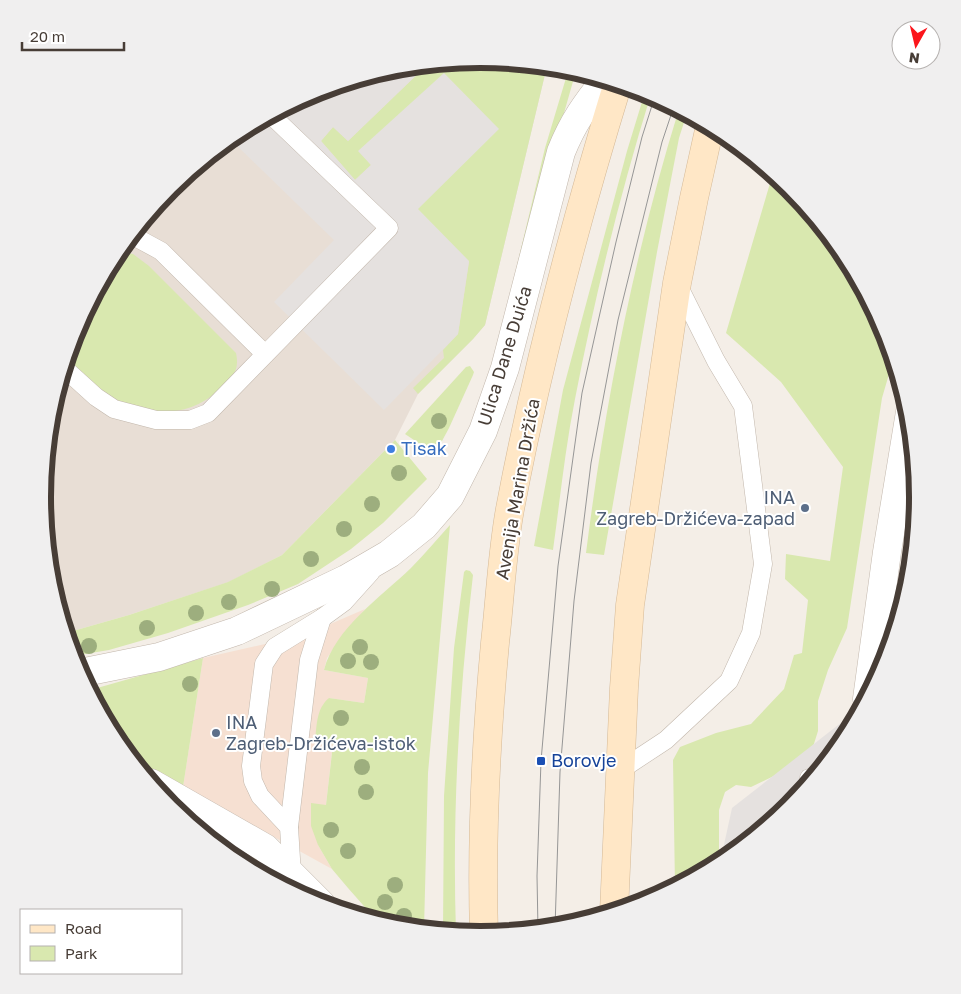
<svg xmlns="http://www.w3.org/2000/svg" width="961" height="994" font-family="'Golos Text',sans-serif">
	<rect width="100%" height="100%" fill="#f4eee7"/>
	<polygon fill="#e8ded5" points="481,59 547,66 485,325 473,339 418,394 395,440 282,555 229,582 129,615 66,633 51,582 43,497 51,411 76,329 116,253 171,187 237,133 313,92 395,67"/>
	<polygon fill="#f6e0d2" points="365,609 339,641 327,658 324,670 368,678 364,703 329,698 315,741 333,743 326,805 318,845 332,869 183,787 203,658 305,635"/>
	<g fill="#d9e8af">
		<polygon points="481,59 547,66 485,325 473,339 418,394 413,388 444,358 443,350 458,334 469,262 359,151 371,165 355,180 321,141 333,127 348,141 428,64"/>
		<polygon points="569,68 576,71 556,141 515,299 490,370 503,324 545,148"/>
		<path d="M645 92 651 94C620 194 595 296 575 399 565 449 560 500 553 550L534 546 563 390 627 151Z"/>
		<path d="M679 109 687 113 679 138 657 252 604 555 586 553C605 403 634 254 679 109Z"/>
		<polygon points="773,173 790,188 845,254 885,330 894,357 882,398 847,628 828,670 818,701 818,731 812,750 776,775 751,787 736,785 725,792 719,810 719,864 675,887 673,760 680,747 716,733 751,724 784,689 794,655 802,653 808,600 785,579 786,554 830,561 843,467 781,382 726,333"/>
		<path d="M117 252 133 254 149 266 236 353C240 372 232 378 218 391 190 416 150 418 118 401 102 393 81 373 66 361L76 329Z"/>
		<polygon points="470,366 474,372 473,375 449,428 435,454 405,434 466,367"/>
		<polygon points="395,440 427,479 383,523 351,549 298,584 248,605 168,633 109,650 73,656 66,633 129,615 228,582 282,555"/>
		<path d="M450 525 428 773 424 929 395 927 378 922 348 888 332 869 318 845 311 826V803L326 805 333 744 315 741C317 725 316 709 329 698L364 703 368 678 324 670C335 628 381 597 411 568 425 554 437 539 450 525Z"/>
		<path d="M466 570 470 571 473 575C459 694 452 813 456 933L443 931 444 796 454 648 464 572Z"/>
		<polygon points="203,658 183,787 137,765 116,740 90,690"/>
		<polygon points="178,813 255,852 299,894 237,861"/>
	</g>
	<g fill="#e5e1df">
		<polygon points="428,64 348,141 333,127 321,141 355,180 371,165 358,151 444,73 499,129 418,209 469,261 458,334 384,410 274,302 334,240 230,139 237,133 313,92 395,67"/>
		<polygon points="842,722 841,745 790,807 720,863 732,808"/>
	</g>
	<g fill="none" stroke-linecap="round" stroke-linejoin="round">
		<defs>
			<g id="service">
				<polyline points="130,236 137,238 161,251 265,354"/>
				<polyline points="64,368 96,397 114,409 156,420 190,420 208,413 389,228 271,115"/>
				<polyline points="619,771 666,740 729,681 751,633 763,564 743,406 716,361 678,285"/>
				<polyline points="809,778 810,783"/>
				<polyline points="289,827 309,660 322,618"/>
				<polyline points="292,875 289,827 260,796 253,781 251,766 264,664 275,647 322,618 344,602 371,572"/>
			</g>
			<g id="tertiary">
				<path d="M80 673 159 657 237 631 346 579 389 554 424 526 450 496 483 431 505 368 561 152C573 122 586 104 606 79"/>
				<polyline points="867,699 887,552 910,412"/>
				<polyline points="151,783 265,848 321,904"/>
			</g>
			<g id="secondary">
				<polyline points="614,912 624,688 630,605 677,283 694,198 710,126"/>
				<path d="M484 935C481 837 486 740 495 643 500 599 502 553 510 509 537 366 575 223 618 83"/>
			</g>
		</defs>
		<use href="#service" stroke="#c2b7ac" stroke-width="19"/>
		<use href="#tertiary" stroke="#c2b7ac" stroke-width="29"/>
		<use href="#secondary" stroke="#d4b997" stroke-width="29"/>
		<use href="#service" stroke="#fff" stroke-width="18"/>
		<use href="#tertiary" stroke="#fff" stroke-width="28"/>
		<use href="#secondary" stroke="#ffe7c6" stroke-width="28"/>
		<g stroke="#969696" stroke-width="1">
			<polyline points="555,928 560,772 574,601 591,463 618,320 662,142 674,106"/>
			<polyline points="538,929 537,876 541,761 558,566 582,393 616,242 642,137 655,96"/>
		</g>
	</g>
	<g fill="#9dae7e">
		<circle cx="439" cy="421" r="8"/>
		<circle cx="399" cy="473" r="8"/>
		<circle cx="372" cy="504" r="8"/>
		<circle cx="344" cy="529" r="8"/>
		<circle cx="311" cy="559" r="8"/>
		<circle cx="272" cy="589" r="8"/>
		<circle cx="229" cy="602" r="8"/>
		<circle cx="196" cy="613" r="8"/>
		<circle cx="147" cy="628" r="8"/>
		<circle cx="89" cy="646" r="8"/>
		<circle cx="360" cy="647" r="8"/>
		<circle cx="348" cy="661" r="8"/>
		<circle cx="371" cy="662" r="8"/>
		<circle cx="190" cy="684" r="8"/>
		<circle cx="341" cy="718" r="8"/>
		<circle cx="362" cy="767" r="8"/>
		<circle cx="366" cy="792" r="8"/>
		<circle cx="331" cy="830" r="8"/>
		<circle cx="348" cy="851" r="8"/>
		<circle cx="395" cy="885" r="8"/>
		<circle cx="385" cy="902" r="8"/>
		<circle cx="404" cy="916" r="8"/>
	</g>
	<circle fill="#3f7fe0" stroke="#fff" stroke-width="2" cx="391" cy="449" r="5"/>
	<g fill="#5c6f8a" stroke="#fff" stroke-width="2">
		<circle cx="805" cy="508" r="5"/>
		<circle cx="216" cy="733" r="5"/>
	</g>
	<rect fill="#1a4fb4" stroke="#fff" stroke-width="2" x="536" y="756" width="10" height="10" rx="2.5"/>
	<g text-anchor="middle" stroke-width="4" stroke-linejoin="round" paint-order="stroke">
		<g font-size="18" fill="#473d36" stroke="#fff">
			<text transform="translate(505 356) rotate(-73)" y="6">Ulica Dane Duića</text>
			<text transform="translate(518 489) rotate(-80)" y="6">Avenija Marina Držića</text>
		</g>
		<g font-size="18" fill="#366cbe" stroke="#fff" text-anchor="start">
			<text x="401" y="455">Tisak</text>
		</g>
		<g font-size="18" fill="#4e5e75" stroke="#fff" text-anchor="end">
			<text x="795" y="504">INA<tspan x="795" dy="21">Zagreb-Držićeva-zapad</tspan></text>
			<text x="226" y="729" text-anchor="start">INA<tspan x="226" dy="21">Zagreb-Držićeva-istok</tspan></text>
		</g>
		<g font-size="18" fill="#164399" stroke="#fff" text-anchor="start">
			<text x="551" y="767">Borovje</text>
		</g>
	</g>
	<path d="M0 0H961V994H0ZM51 497a429 429 0 1 1 858 0a429 429 0 1 1-858 0Z" fill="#f0efef" fill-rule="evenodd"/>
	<path fill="none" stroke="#473d36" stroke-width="6" d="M51 497a429 429 0 1 1 858 0a429 429 0 1 1-858 0Z"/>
	<rect x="20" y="909" width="162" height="65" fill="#ffffff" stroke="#b5b1af"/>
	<rect x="30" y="925" width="25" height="8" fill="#ffe7c6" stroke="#b5b1af"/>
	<text x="65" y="934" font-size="15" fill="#473d36">Road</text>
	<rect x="30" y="946" width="25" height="15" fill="#d9e8af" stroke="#b5b1af"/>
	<text x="65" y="959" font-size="15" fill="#473d36">Park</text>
	<g transform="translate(916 45) rotate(188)"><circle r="24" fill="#ffffff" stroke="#b5b1af"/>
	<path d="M0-4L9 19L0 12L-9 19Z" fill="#fb161c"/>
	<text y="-8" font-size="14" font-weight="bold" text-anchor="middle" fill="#473d36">N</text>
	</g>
	<path d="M22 42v8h102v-8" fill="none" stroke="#473d36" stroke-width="2.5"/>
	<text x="30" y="42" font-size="15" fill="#473d36" stroke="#ffffff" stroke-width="4" paint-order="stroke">20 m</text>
</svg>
